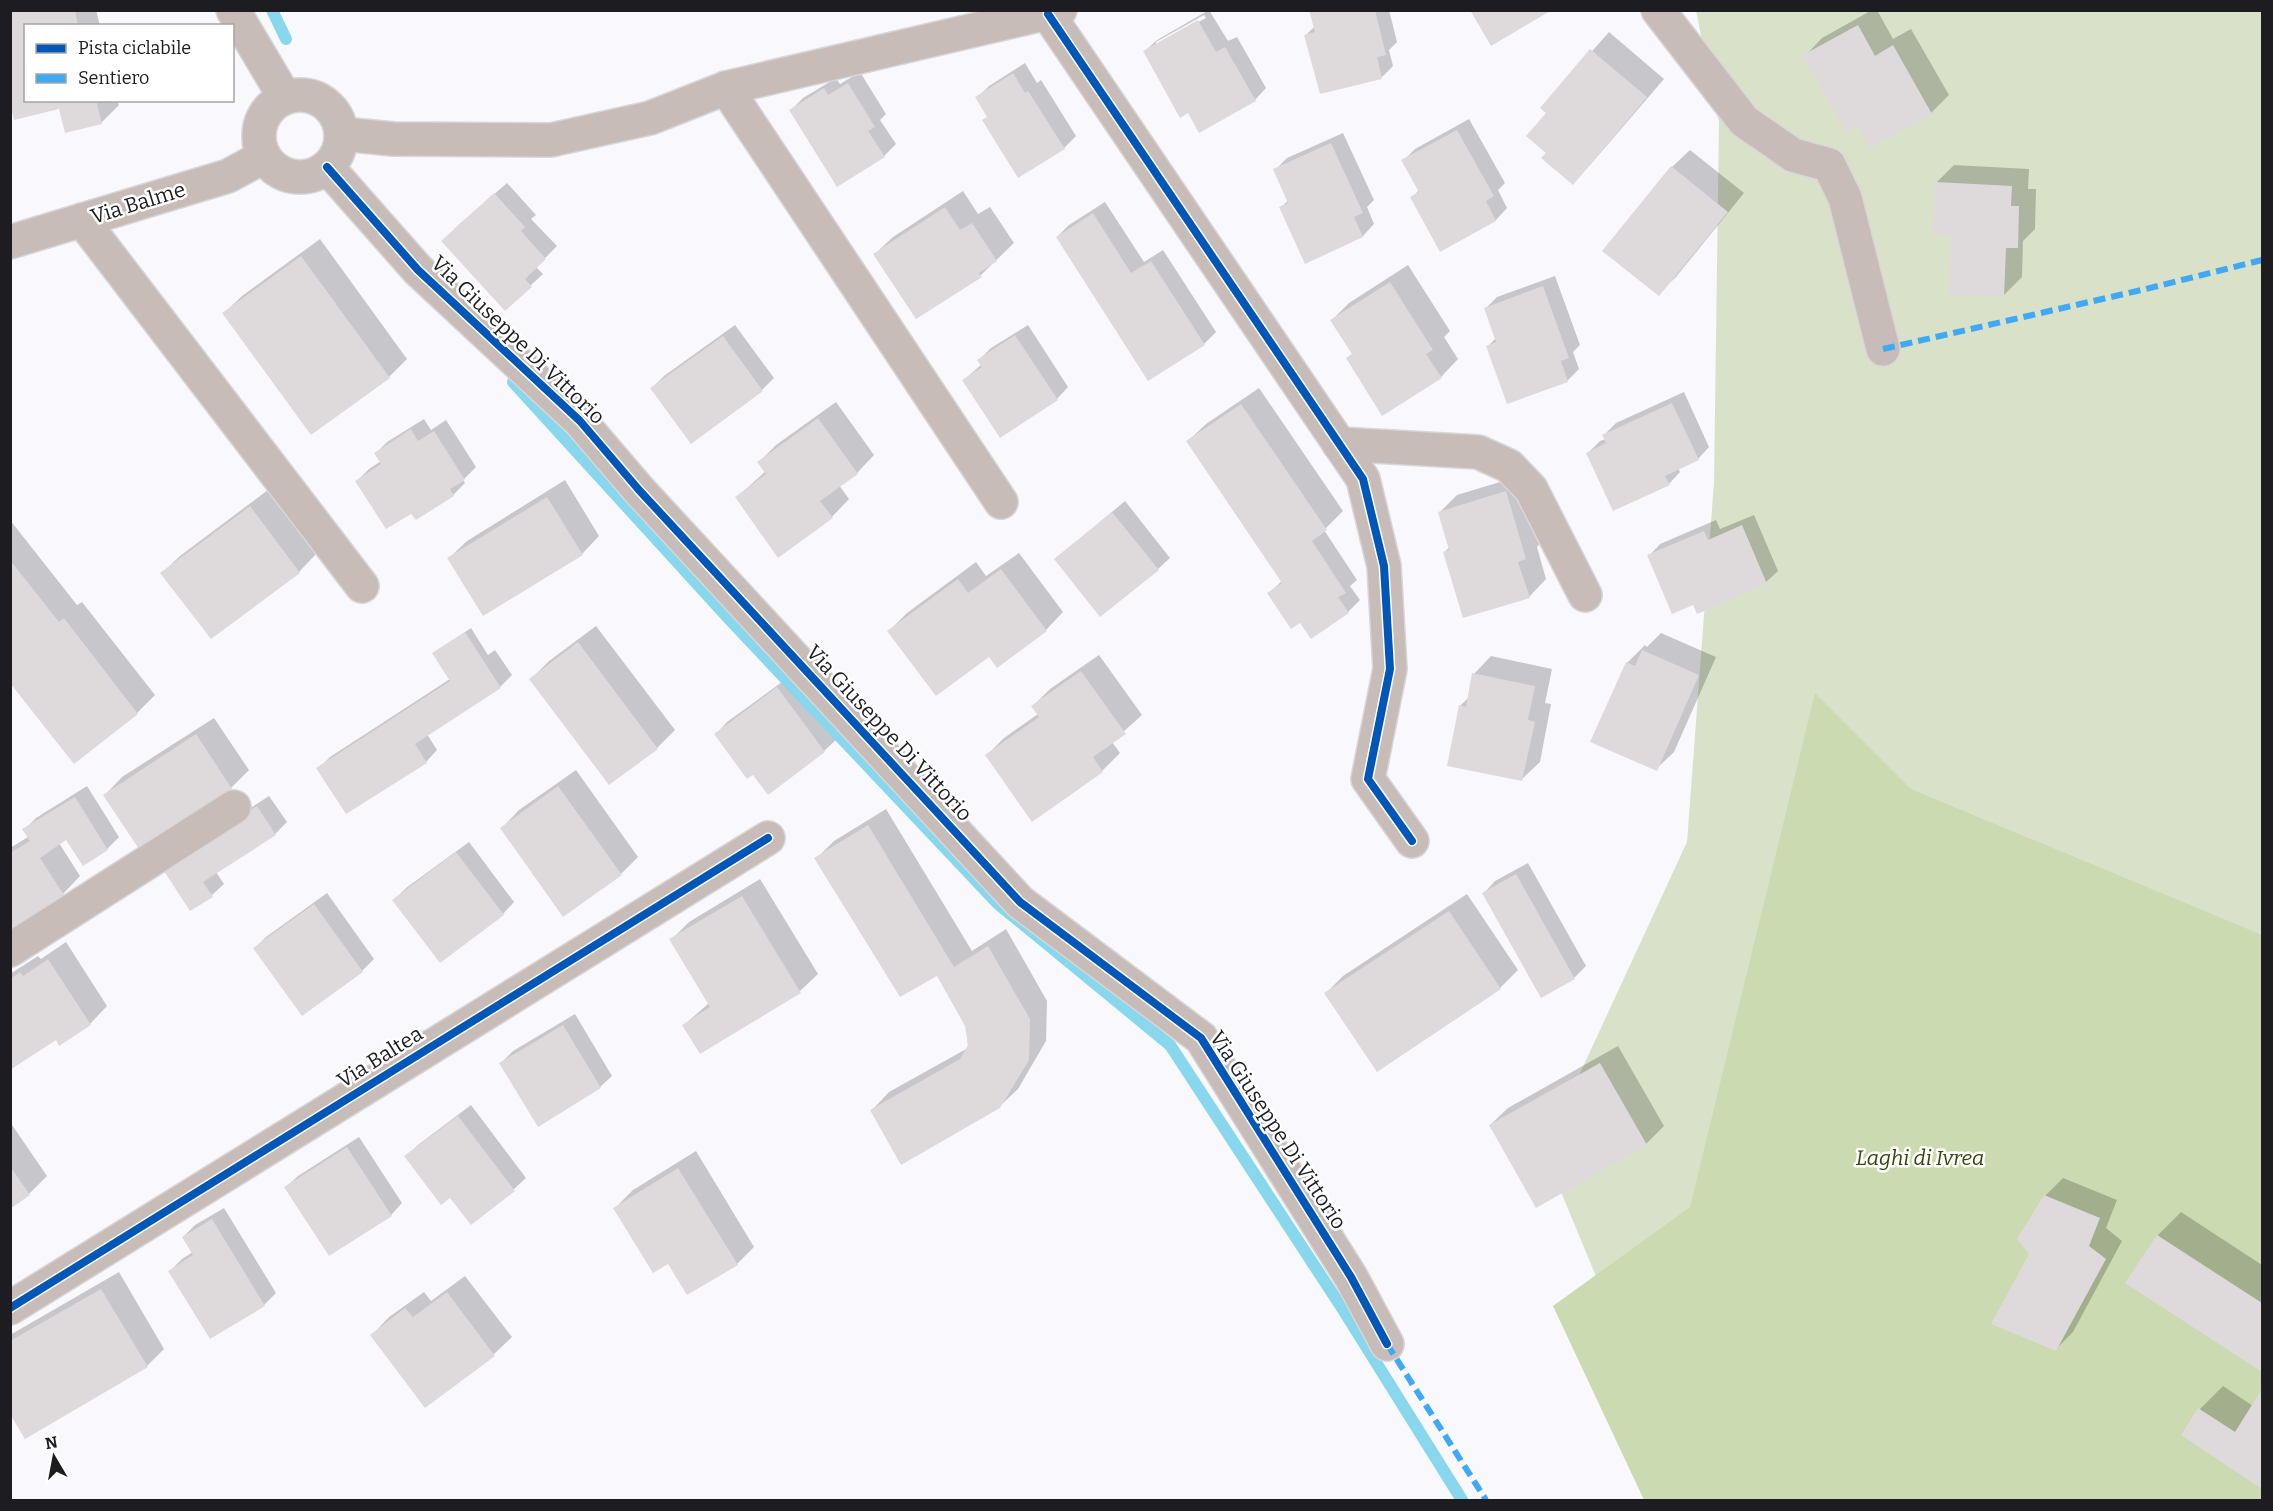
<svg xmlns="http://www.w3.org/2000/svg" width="2273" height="1511" font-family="Bitter,serif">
	<rect width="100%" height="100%" fill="#f9f8fd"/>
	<polygon fill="#d9e2c9" points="1696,11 2262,11 2262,1500 1617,1327 1544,1151 1687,842 1714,482 1719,122"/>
	<polygon fill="#cbdab0" points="1815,693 1911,789 2262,935 2262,1500 1644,1500 1553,1306 1690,1207"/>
	<g fill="#0003" fill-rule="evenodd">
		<polygon points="10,10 96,10 100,26 26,26 26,100 117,100 119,105 101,123 60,107 15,119"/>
		<path d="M1209 10 1228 41 1237 37 1266 88 1255 100 1189 111 1145 51 1157 40ZM1204 15 1206 18 1156 45V42Z"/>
		<polygon points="1311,10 1389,10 1397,42 1389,50 1393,66 1382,77 1306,35 1315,26"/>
		<polygon points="1872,10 1877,10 1893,39 1911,29 1949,95 1931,113 1858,124 1805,56 1822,38"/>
		<polygon points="1609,32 1664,79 1590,165 1573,183 1548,153 1548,113 1542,108"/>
		<polygon points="1025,63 1037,83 1041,80 1076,136 1064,148 988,116 977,98 989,86"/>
		<polygon points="860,72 886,114 880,120 896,144 884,156 791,110 803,98 836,78 840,84"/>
		<polygon points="1469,119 1505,183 1498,190 1507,208 1496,220 1440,250 1412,198 1419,190 1403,161 1415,149"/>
		<polygon points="1343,133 1374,200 1367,207 1374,224 1363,236 1305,262 1281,207 1289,200 1275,170 1287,158"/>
		<polygon points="1690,150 1744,193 1676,277 1658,294 1672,167"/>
		<polygon points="1954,165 2029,169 2028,189 2036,189 2035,229 2023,241 2022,277 2004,295 1952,235 1936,183"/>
		<polygon points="507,183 536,215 531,219 557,246 536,267 543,274 505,309 454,229"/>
		<polygon points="963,191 978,214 990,207 1014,243 981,275 916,317 875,254 893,237"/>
		<polygon points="1105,202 1144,262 1163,250 1216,332 1204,344 1057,237 1069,225"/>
		<polygon points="320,239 407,359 389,377 311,433 224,313 242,296"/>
		<polygon points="1408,265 1450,331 1444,337 1458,359 1441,377 1353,353 1332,320 1349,303"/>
		<polygon points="1555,276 1580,345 1573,352 1579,369 1567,381 1488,346 1496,338 1485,309 1497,297"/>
		<polygon points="735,325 774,378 762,390 691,442 652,388 664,376"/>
		<polygon points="1028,325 1068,387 1057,399 964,380 982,364 979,360 991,348"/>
		<polygon points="1259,388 1343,511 1324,530 1357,580 1350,586 1360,600 1348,612 1300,621 1269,593 1282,581 1188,441 1206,424"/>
		<polygon points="1684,392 1709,447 1698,459 1678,468 1680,472 1669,484 1588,453 1600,441 1606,439 1604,435 1616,423"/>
		<polygon points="836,402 874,455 857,473 839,485 849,499 832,517 737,497 766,471 759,462 776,445"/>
		<polygon points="424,419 431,430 446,420 476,467 463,480 465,483 453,495 412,512 357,481 369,469 381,461 376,453 387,442"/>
		<polygon points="1523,475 1543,540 1537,547 1546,579 1529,597 1444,552 1450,547 1440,512 1457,495"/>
		<polygon points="565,480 599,536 582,554 449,558 467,541"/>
		<polygon points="268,490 316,554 299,572 162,573 180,556"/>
		<polygon points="1125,501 1170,558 1158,569 1056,559"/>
		<polygon points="1754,515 1778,571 1766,582 1694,603 1649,556 1660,544 1716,520 1720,529"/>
		<polygon points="10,520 77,605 82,602 155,695 137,713 74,762 10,680"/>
		<polygon points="1019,553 1063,612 1046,630 990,655 889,631 907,613 976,562 986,576"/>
		<polygon points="596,626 675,730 657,748 609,783 531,679 549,661"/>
		<polygon points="471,628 488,655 495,650 512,675 500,687 427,734 437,750 426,762 318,769 330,757 450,679 434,653"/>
		<polygon points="1661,633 1716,657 1674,752 1656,769 1627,663 1645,645 1647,647"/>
		<polygon points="1099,655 1142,715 1112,742 1120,753 1102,771 987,755 1004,738 1038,714 1033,706 1050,689"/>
		<polygon points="1491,656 1552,669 1545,703 1551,704 1540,762 1522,779 1460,706 1469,697 1474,674"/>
		<polygon points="789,677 836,740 824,751 754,773 716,734 727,722"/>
		<polygon points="214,718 249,770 231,788 105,795 122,777"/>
		<polygon points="576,770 638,857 621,874 502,828 519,810"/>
		<polygon points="87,786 119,837 107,849 83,864 67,838 59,843 80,876 63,894 10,927 10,848 28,837 24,830 36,818"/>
		<polygon points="269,796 287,822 275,834 216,872 224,884 212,895 176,857"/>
		<polygon points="886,809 972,951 1006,929 1047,1001 1046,1041 1018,1089 999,1107 872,1110 889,1092 968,1048 967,1026 938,974 816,859 834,841"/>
		<polygon points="469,842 514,902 503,914 394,900 406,888"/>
		<polygon points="1528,863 1586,966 1574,978 1484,893 1495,881"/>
		<polygon points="760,879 818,974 800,991 684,1025 709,1003 671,940 689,922"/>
		<polygon points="327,893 374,959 362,971 255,948 266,937"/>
		<polygon points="1467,894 1518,970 1500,988 1326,993 1343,976"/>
		<polygon points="66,942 107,1006 90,1024 56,1038 10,1068 10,974 38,956 41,959"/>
		<polygon points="575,1014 612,1076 600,1087 501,1063 513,1051"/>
		<polygon points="1618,1046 1664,1126 1646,1144 1490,1125 1508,1108"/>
		<polygon points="471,1105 526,1178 514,1189 471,1223 451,1196 406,1156 418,1145"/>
		<polygon points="10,1122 47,1176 29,1194 10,1207"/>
		<polygon points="359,1137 402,1203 391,1215 286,1187 298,1176"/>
		<polygon points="696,1151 754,1247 737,1264 668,1262 615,1208 633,1190"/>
		<polygon points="2063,1178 2117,1200 2106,1228 2122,1241 2073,1332 2056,1349 2031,1254 2045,1196"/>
		<polygon points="224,1208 276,1293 264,1305 170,1271 182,1259 193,1252 183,1237 195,1225"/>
		<polygon points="2181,1212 2262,1265 2262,1370 2128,1282 2158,1235"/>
		<polygon points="119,1272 164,1349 147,1366 10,1411 10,1335"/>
		<polygon points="465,1276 512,1337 494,1354 426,1406 372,1335 389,1317 424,1292 431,1301"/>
		<polygon points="2223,1386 2253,1406 2262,1392 2262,1487 2183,1435 2200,1409"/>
	</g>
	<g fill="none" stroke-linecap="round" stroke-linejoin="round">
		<g stroke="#88d7ec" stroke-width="12">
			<polyline points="272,10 286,39"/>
			<polyline points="513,382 730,620 997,903 1170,1045 1342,1308 1462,1500"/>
		</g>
	</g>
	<g fill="#dedadc">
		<polygon points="10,10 75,10 78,26 26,26 26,100 96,100 102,124 65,133 59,109 14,120 10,104"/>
		<polygon points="1309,10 1375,10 1386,55 1377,57 1382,79 1320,94 1304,35 1315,32"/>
		<polygon points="1470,10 1552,10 1491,46"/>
		<polygon points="1198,20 1216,52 1225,47 1256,101 1199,133 1188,113 1180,118 1143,51"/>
		<polygon points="1858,25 1875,56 1893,45 1932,114 1870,148 1858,126 1846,133 1803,55"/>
		<polygon points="1590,49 1647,97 1573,185 1541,158 1546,153 1526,136 1546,113 1540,108"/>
		<polygon points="1013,73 1025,93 1028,91 1065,149 1018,178 982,120 987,117 975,97"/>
		<polygon points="848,83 875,127 868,131 885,157 837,187 789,110 824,88 828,95"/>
		<polygon points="1457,130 1494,196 1486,201 1496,221 1440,252 1410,197 1419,192 1401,160"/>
		<polygon points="1331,143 1363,213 1354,217 1363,237 1305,264 1279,207 1288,203 1273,169"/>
		<polygon points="1671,166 1728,212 1659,296 1602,251"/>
		<polygon points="1935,182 2012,186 2011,206 2019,206 2018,248 2006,248 2004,297 1948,295 1951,236 1933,235"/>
		<polygon points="494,193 525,227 521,231 546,259 525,279 532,287 505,311 441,241"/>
		<polygon points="945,207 960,230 972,223 997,261 979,273 982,277 916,319 873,254"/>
		<polygon points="1093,213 1131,273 1151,261 1205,345 1148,381 1056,237"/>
		<polygon points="301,256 390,378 311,435 222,313"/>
		<polygon points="1390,282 1433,350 1426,354 1442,378 1382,416 1346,358 1352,354 1330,320"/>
		<polygon points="1543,286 1569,358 1561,361 1568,382 1507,404 1486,346 1496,342 1484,308"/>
		<polygon points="1015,335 1058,400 1000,438 962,380 982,367 977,360"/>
		<polygon points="723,336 763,391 691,444 650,388"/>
		<polygon points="1672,403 1699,460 1665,476 1670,485 1613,511 1586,453 1606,443 1602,435"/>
		<polygon points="1241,404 1327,530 1312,541 1346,593 1338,597 1349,613 1311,639 1300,623 1291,629 1267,593 1282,583 1186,441"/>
		<polygon points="818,418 858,474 820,501 833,518 778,558 735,497 766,474 757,462"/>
		<polygon points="411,429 418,441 434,431 465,480 450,489 454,496 416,520 411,514 386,529 355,481 381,464 374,453"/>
		<polygon points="1506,491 1526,559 1518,562 1530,598 1463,618 1443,552 1449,550 1438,512"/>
		<polygon points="547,497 583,555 483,616 447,558"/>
		<polygon points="250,506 300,573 211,639 160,573"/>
		<polygon points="1112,512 1159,570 1100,617 1054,559"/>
		<polygon points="1742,525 1767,584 1697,614 1693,605 1672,614 1647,555 1704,531 1708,540"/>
		<polygon points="10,560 59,622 64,618 138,714 74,764 10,683"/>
		<polygon points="1001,569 1047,631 997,668 989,657 936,696 887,631 958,579 968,593"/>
		<polygon points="465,632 501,688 415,744 427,763 346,814 316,768 450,681 432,653"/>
		<polygon points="578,642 658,749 609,785 529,679"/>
		<polygon points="1642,650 1699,675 1657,771 1590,742 1626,662 1635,666"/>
		<polygon points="1081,671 1126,734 1093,757 1103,772 1032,822 985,755 1039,717 1031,706"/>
		<polygon points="1472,673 1535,686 1528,720 1535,722 1522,781 1447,766 1459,705 1466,707"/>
		<polygon points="777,687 825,752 768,795 753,775 747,779 714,734"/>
		<polygon points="196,734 232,789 139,849 103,795"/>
		<polygon points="558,786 622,875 563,917 500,828"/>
		<polygon points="75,797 108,850 83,866 66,840 40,858 64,895 10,929 10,853 30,841 22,829"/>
		<polygon points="257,806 276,835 203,882 213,897 190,911 162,868"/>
		<polygon points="868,825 954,967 988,946 1030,1019 1029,1060 1000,1108 901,1165 870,1110 960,1059 968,1045 965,1026 937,976 900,997 814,858"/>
		<polygon points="456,852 504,915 440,963 392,900"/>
		<polygon points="1516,874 1575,979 1541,998 1482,893"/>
		<polygon points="742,896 801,993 700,1054 682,1025 710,1007 669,939"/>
		<polygon points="314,904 363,972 302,1016 253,948"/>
		<polygon points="1449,911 1501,989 1377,1072 1324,993"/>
		<polygon points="48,959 91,1025 59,1046 56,1040 10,1070 10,979 20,972 23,976"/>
		<polygon points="563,1025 601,1088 538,1127 499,1063"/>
		<polygon points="1600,1063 1647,1145 1536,1208 1489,1125"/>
		<polygon points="458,1116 515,1191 471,1225 450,1198 441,1205 404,1156"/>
		<polygon points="347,1147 392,1216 329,1256 284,1187"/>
		<polygon points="10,1166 30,1195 10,1209"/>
		<polygon points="678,1168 738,1265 687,1295 668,1264 653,1273 613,1208"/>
		<polygon points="2044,1195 2100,1218 2089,1246 2106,1259 2056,1351 1991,1324 2029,1254 2017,1239"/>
		<polygon points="212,1219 265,1306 210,1339 168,1271 193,1255 182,1237"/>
		<polygon points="2157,1235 2262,1303 2262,1372 2125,1283"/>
		<polygon points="101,1289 148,1367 25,1439 10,1414 10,1341"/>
		<polygon points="447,1292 495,1356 425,1408 370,1335 405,1308 413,1317"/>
		<polygon points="2262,1389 2262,1489 2181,1435 2198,1408 2235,1432"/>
	</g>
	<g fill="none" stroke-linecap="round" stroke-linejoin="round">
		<defs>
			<g id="minor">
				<polyline points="233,10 284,96"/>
				<polyline points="1658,10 1744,121 1793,155 1829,165 1845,198 1883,349"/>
				<polyline points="1048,14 1363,479 1384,566 1390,669 1368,779 1412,841"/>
				<polyline points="726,88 1001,502"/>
				<circle cx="300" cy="136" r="41"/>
				<polyline points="342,134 393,139 551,140 650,118 726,88 1060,10"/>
				<polyline points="327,167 418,270 580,421 639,490 1020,902 1201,1038 1351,1277 1387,1344"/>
				<polyline points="82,220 362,586"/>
				<polyline points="10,242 228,176 263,157"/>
				<polyline points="1339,444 1478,452 1509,466 1531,489 1585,595"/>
				<polyline points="10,950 234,807"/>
				<polyline points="10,1308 768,838"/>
			</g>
		</defs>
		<use href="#minor" stroke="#d7d6d9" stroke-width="36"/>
		<use href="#minor" stroke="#c7bcb7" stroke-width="33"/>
		<g stroke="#3fa9f5" stroke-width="6" stroke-dasharray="12 6" stroke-linecap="butt">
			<polyline points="1883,349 2146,289 2262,260"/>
			<polyline points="1387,1344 1486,1500"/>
		</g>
		<defs>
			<g id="cycleway">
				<polyline points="1048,14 1363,479 1384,566 1390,669 1368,779 1412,841"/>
				<polyline points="327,167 418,270 580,421 639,490 1020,902 1201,1038 1351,1277 1387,1344"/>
				<polyline points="10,1308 768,838"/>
			</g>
		</defs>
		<use href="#cycleway" stroke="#fff" stroke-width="11"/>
		<use href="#cycleway" stroke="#0057b8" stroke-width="8"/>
	</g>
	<g text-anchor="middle" stroke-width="5" stroke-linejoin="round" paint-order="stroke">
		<g font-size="21" fill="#1d1c21" stroke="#fff">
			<text transform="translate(138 203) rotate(-17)" y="7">Via Balme</text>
			<text transform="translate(518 340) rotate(44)" y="7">Via Giuseppe Di Vittorio</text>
			<text transform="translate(889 733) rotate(47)" y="7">Via Giuseppe Di Vittorio</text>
			<text transform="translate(380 1057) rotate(-32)" y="7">Via Baltea</text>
			<text transform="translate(1278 1130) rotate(57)" y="7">Via Giuseppe Di Vittorio</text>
		</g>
		<g font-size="21" font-style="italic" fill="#364509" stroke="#fff">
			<text x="1920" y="1165">Laghi di Ivrea</text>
		</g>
	</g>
	<rect width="2273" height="1511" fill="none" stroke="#1d1c21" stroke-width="24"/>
	<rect x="24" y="24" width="210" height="78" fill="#ffffff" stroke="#a5a4a6" stroke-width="1.5"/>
	<rect x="36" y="44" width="30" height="9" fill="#0057b8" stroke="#a5a4a6" stroke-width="1.5"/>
	<text x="78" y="54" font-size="18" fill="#1d1c21">Pista ciclabile</text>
	<rect x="36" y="74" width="30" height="9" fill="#3fa9f5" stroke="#a5a4a6" stroke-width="1.5"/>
	<text x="78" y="84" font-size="18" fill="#1d1c21">Sentiero</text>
	<g transform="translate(54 1457) rotate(350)" stroke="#ffffff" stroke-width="4.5" paint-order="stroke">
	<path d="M0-4.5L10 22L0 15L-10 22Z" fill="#1d1c21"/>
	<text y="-9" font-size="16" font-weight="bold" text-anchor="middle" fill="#1d1c21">N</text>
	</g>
</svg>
